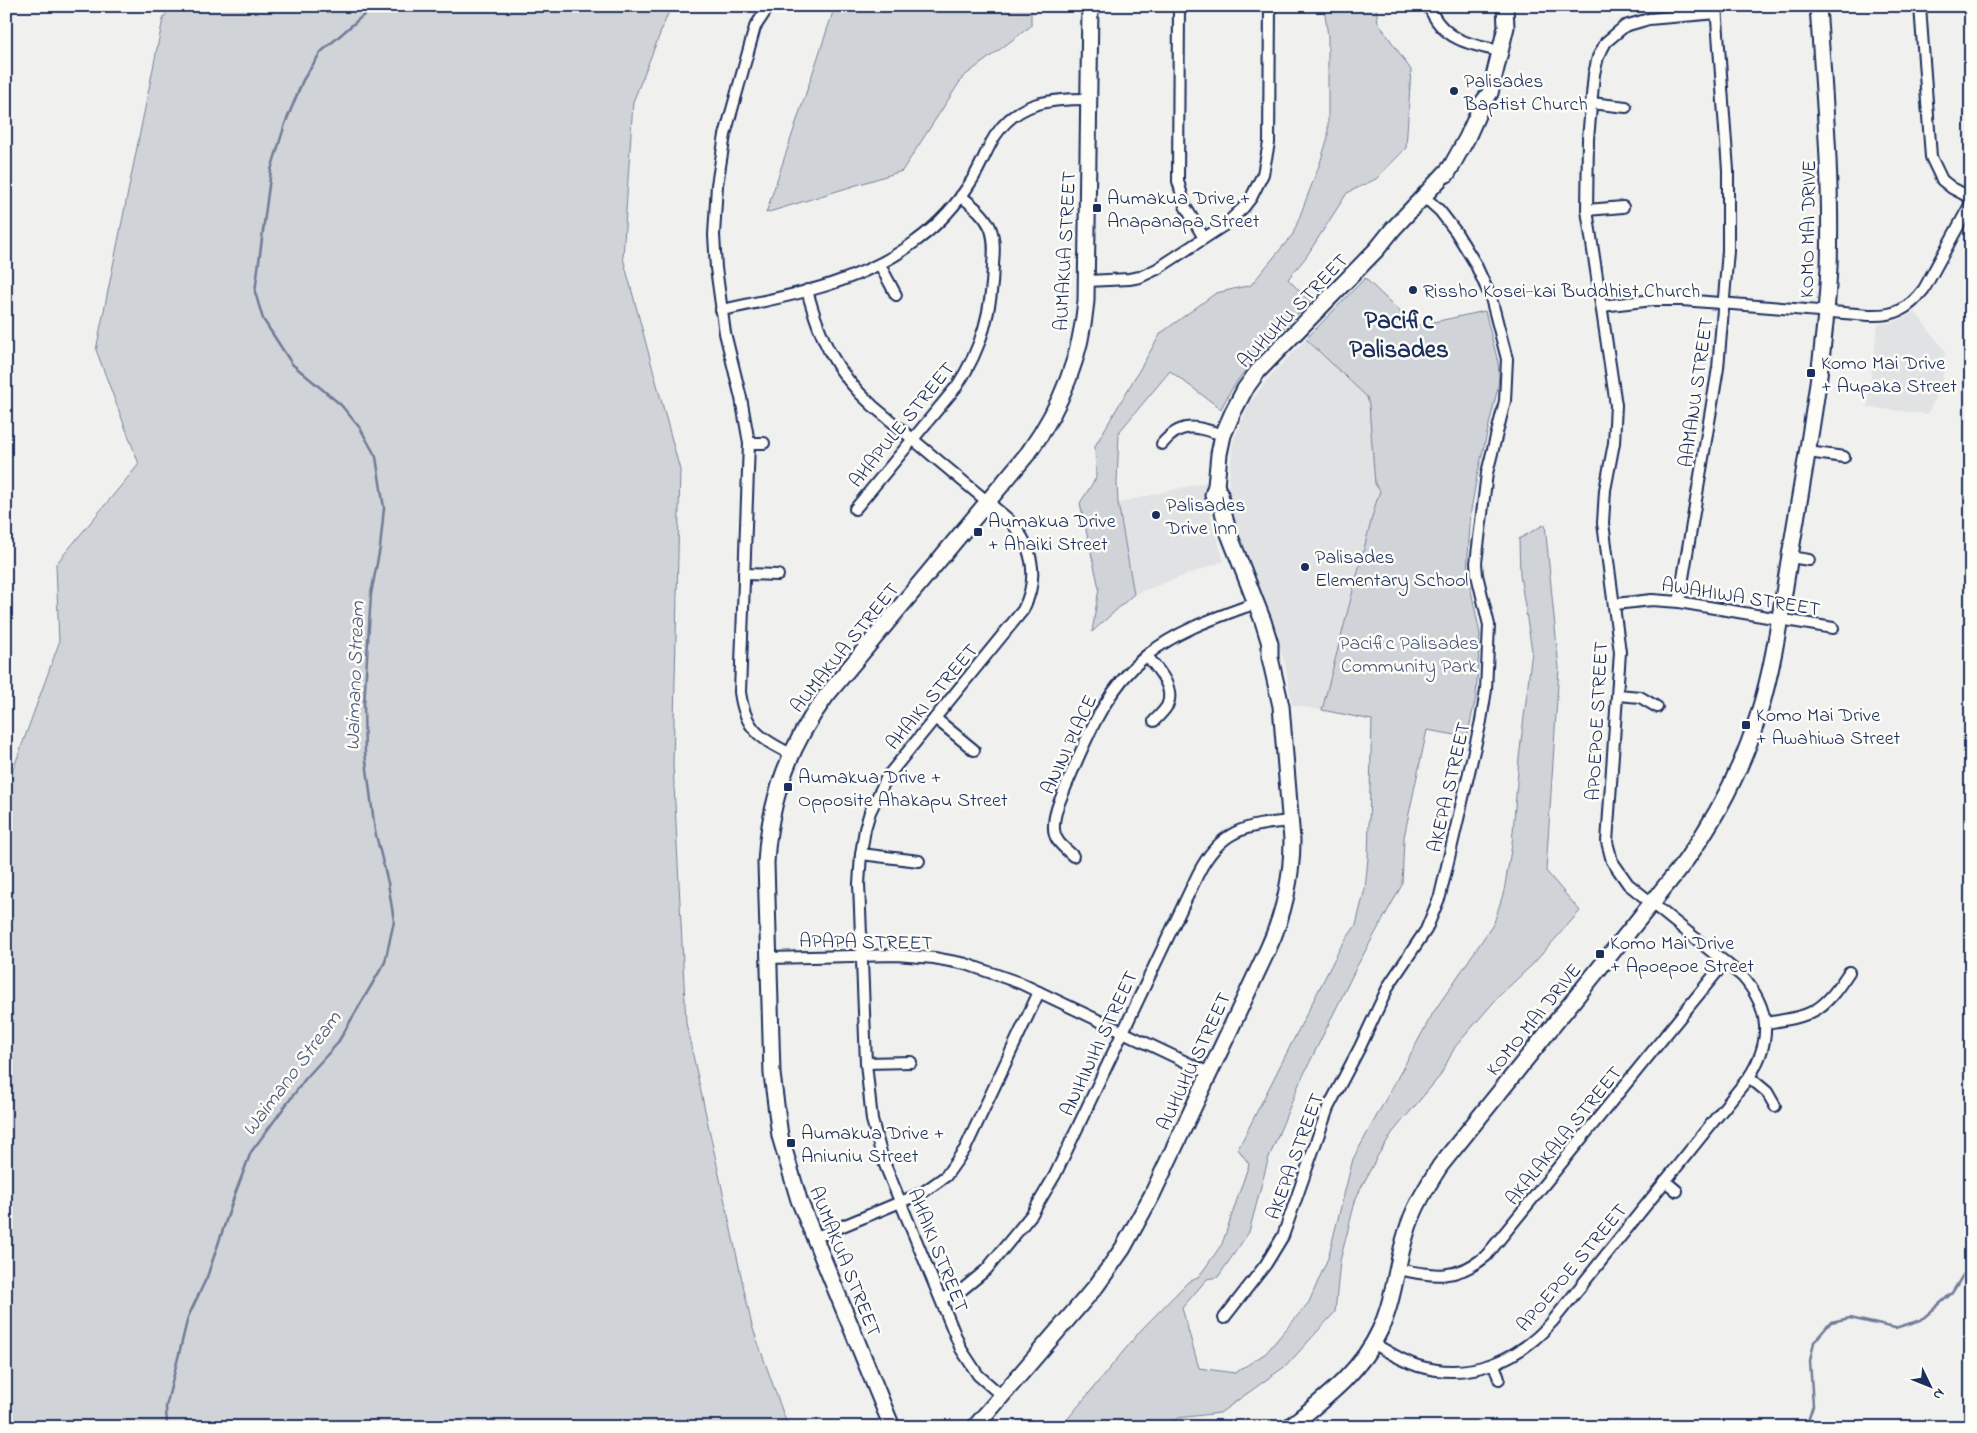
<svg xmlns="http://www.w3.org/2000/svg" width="1977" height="1433" font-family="'Indie Flower',sans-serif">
	<rect width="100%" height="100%" fill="#f0f0ee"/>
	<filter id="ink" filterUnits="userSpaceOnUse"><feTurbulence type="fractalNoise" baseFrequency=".02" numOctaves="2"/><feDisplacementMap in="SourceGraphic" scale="10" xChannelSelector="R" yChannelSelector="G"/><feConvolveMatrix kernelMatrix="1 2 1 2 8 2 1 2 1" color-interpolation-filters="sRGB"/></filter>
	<g filter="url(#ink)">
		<g fill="#e0e2e3">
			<polygon points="1915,312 1945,351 1942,386 1927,414 1867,407 1878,324 1895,322"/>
			<polygon points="1306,339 1367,397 1380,491 1375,506 1322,710 1292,705 1285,663 1233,518 1228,487 1233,442 1250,402 1273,373"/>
			<polygon points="1206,482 1212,524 1224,561 1134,594 1118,503"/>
		</g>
		<g fill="#d0d3d8" stroke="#76819b">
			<polygon points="170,6 671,6 633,102 623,258 680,470 673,764 686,1023 752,1326 788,1427 6,1427 6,789 59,643 56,564 139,464 96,350 163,19"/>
			<polygon points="835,6 1031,6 1031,26 963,77 902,171 766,213"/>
			<path d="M1324 6H1376L1378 22 1411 70 1406 148 1376 179 1347 193 1306 257 1288 279 1310 302C1278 335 1241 366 1221 409L1170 371 1119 432 1117 483 1118 503 1134 594 1092 632 1099 588 1080 503 1096 478 1095 446 1161 333 1216 293 1251 285 1293 234 1320 163 1328 137V37Z"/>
			<polygon points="1365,278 1415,326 1485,311 1498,362 1499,374 1498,387 1477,476 1471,510 1467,571 1480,634 1476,697 1467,737 1427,730 1404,837 1402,885 1357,966 1299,1084 1268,1160 1249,1232 1218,1277 1207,1279 1182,1308 1199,1368 1235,1373 1266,1353 1309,1302 1328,1258 1353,1159 1433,1013 1494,923 1504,891 1512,844 1519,758 1532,651 1520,575 1519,539 1545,524 1559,668 1546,871 1580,911 1533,964 1499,996 1455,1047 1440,1076 1393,1132 1378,1155 1356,1198 1340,1261 1335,1312 1287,1365 1220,1413 1178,1418 1162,1427 1061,1427 1141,1330 1188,1282 1198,1278 1222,1244 1249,1164 1238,1149 1340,948 1356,925 1365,889 1368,858 1372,720 1322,710 1375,506 1380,491 1375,484 1369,405 1367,397 1306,339"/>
		</g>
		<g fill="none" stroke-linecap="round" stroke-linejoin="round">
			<g stroke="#6f7b97" stroke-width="2.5">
				<polyline points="167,1427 166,1407 188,1317 207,1277 235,1194 251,1152 306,1078 337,1044 385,962 394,921 388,883 375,831 365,753 364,705 371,594 380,548 384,508 376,457 360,428 341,405 292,364 263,319 255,292 271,170 285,124 303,80 321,52 374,6"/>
				<polyline points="1806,1427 1813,1406 1810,1361 1814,1342 1831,1322 1850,1318 1895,1328 1921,1320 1952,1293 1971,1262"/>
			</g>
			<defs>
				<g id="street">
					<polyline points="1179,6 1178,181 1185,206 1204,238"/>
					<path d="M1429 6C1441 39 1470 45 1500 51"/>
					<polyline points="1920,6 1931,157 1942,180 1952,188 1971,198"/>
					<path d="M767 9 755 27 725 135 717 185 714 235 716 268 725 333 741 398 749 443 740 692C745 729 759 738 791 754"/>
					<polyline points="1591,103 1626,107"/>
					<polyline points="1587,210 1623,207"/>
					<polyline points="880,265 896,295"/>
					<polyline points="1087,281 1129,279 1140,277 1157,269 1226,224 1244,207 1251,198 1263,174 1269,143 1270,6"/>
					<path d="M807 290C820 339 835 372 873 406L1007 518C1033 544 1040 577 1023 610L887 777 870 812 865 829 861 854 859 884 866 1063 872 1120 883 1160 961 1349 978 1375 1002 1396"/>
					<path d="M1602 306 1653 300H1682L1869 315C1895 316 1908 310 1924 289L1971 203"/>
					<path d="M721 310C789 296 860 284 916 241 938 225 958 203 972 180 981 166 986 150 995 136 1018 101 1051 99 1088 99"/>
					<polyline points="749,443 764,443"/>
					<path d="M1162 444C1182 420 1197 427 1223 435"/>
					<polyline points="1808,452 1844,457"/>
					<path d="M855 509 957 386C982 348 992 310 993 265 994 253 995 239 990 227 984 214 972 205 961 196"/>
					<polyline points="1790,557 1809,560"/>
					<polyline points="744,574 778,575"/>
					<polyline points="1679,602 1718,368 1728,251 1728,170 1716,6"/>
					<polyline points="1615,604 1652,600 1679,602 1833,628"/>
					<path d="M1147 656C1157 668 1176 688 1167 706 1164 711 1158 717 1154 721"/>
					<polyline points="1618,695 1640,697 1657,707"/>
					<polyline points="935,718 974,750"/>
					<polyline points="861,854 919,861"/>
					<path d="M1073 856C1065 848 1054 841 1054 829 1053 812 1063 794 1069 779 1089 732 1107 688 1147 655 1180 629 1218 617 1256 603"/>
					<polyline points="768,958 896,955 934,958 966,964 1020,983 1209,1073"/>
					<path d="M1765 1023C1813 1016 1822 1013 1849 972"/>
					<polyline points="866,1063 911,1062"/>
					<polyline points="1749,1077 1767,1092 1775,1106"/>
					<polyline points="1665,1181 1677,1191"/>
					<polyline points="814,1238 922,1193 946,1176 965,1149 1039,992"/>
					<path d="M1398 1269C1433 1276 1456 1281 1486 1256L1725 962"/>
					<path d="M941 1299 963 1289 986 1270 1032 1214 1055 1175 1198 874C1220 830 1245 825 1291 821"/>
					<polyline points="1224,1318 1266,1264 1283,1236 1328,1108 1360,1047 1389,985 1426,930 1440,896 1481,721 1486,690 1489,625 1477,575 1476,563 1487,473 1505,401 1507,359 1491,298 1475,263 1456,232 1440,211 1430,202 1421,198"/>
					<path d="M1373 1343C1388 1352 1402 1361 1418 1366 1469 1381 1518 1361 1552 1322L1749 1077C1772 1041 1771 1009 1742 976L1628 884 1612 861 1607 842 1620 652 1603 523 1605 490 1614 443 1616 405 1587 210 1588 139 1594 74 1598 57 1606 42 1625 26 1649 19 1717 13"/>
					<polyline points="1494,1364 1499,1379"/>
				</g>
				<g id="secondary">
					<polyline points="1447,174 1467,138 1483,102 1490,93 1506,27 1505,6"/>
					<polyline points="1213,495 1216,486 1219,454 1223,435 1233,412 1245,389 1258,371 1377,249 1393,229 1451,167"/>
					<path d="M892 1427 799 1200 780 1136 772 1074 766 863C769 801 789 746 826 696L1029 452C1061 407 1081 357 1086 301L1090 6"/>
					<path d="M975 1427 1097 1285 1123 1248 1152 1195 1268 949C1284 914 1292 879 1292 840L1281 706 1270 658V644L1263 621 1229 534 1222 508 1220 494 1216 486"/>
					<path d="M1289 1427C1324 1399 1361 1372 1380 1330 1394 1300 1396 1266 1406 1234 1413 1209 1426 1188 1440 1166L1684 863C1717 817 1743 767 1759 713 1776 658 1782 600 1792 544 1807 452 1825 361 1829 267 1832 180 1824 93 1818 6"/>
				</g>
			</defs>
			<use href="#street" stroke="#1b2f5e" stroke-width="14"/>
			<use href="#secondary" stroke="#1b2f5e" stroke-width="19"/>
			<use href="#street" stroke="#fdfcf7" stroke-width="10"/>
			<use href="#secondary" stroke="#fdfcf7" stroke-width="15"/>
		</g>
	</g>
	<g fill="#1b2f5e" stroke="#fdfcf7" stroke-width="2">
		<circle cx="1454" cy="91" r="5"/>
		<rect x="1092" y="203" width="10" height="10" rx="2.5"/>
		<circle cx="1413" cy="290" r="5"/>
		<rect x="1806" y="368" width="10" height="10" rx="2.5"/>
		<circle cx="1156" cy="515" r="5"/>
		<rect x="973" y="527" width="10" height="10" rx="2.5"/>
		<circle cx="1305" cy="567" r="5"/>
		<rect x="1741" y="720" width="10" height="10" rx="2.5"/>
		<rect x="783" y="782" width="10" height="10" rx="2.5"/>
		<rect x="1595" y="949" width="10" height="10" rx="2.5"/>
		<rect x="786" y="1138" width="10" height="10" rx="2.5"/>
	</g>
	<g text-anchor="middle" stroke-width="5" stroke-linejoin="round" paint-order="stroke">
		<g font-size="20" fill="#1b2f5e" stroke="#fdfcf7" text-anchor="start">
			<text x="1464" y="87">Palisades<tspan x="1464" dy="23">Baptist Church</tspan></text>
			<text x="1107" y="204">Aumakua Drive +<tspan x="1107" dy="23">Anapanapa Street</tspan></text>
			<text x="1423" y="297">Rissho Kosei-kai Buddhist Church</text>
			<text x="1821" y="369">Komo Mai Drive<tspan x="1821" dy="23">+ Aupaka Street</tspan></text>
			<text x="1166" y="511">Palisades<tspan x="1166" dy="23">Drive Inn</tspan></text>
			<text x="988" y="527">Aumakua Drive<tspan x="988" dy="23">+ Ahaiki Street</tspan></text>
			<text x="1315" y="563">Palisades<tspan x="1315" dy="23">Elementary School</tspan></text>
			<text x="1756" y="721">Komo Mai Drive<tspan x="1756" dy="23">+ Awahiwa Street</tspan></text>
			<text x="798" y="783">Aumakua Drive +<tspan x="798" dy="23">Opposite Ahakapu Street</tspan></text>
			<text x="1610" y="949">Komo Mai Drive<tspan x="1610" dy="23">+ Apoepoe Street</tspan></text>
			<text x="801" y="1139">Aumakua Drive +<tspan x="801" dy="23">Aniuniu Street</tspan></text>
		</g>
		<g font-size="20" fill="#1b2f5e" stroke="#fdfcf7">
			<text transform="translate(1807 229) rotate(-89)" y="7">KOMO MAI DRIVE</text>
			<text transform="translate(1064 251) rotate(-87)" y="7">AUMAKUA STREET</text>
			<text transform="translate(1292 310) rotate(-46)" y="7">AUHUHU STREET</text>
			<text transform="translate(1695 392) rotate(-82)" y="7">AAMANU STREET</text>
			<text transform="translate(901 424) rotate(-51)" y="7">AHAPULE STREET</text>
			<text transform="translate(1741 596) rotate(9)" y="7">AWAHIWA STREET</text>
			<text transform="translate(844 647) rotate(-51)" y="7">AUMAKUA STREET</text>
			<text transform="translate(931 696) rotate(-50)" y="7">AHAIKI STREET</text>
			<text transform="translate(1596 721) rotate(-87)" y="7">APOEPOE STREET</text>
			<text transform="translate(1068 744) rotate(-65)" y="7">ANINI PLACE</text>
			<text transform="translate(1448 787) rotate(-77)" y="7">AKEPA STREET</text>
			<text transform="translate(866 941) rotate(1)" y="7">APAPA STREET</text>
			<text transform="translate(1533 1019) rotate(-51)" y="7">KOMO MAI DRIVE</text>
			<text transform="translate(1098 1043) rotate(-65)" y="7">ANIHINIHI STREET</text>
			<text transform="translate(1193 1061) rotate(-65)" y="7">AUHUHU STREET</text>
			<text transform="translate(1563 1135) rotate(-51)" y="7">AKALAKALA STREET</text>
			<text transform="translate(1294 1156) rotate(-70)" y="7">AKEPA STREET</text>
			<text transform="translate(939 1250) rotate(68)" y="7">AHAIKI STREET</text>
			<text transform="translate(846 1261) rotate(68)" y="7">AUMAKUA STREET</text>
			<text transform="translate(1571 1267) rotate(-50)" y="7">APOEPOE STREET</text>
		</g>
		<g font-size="20" fill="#48587c" stroke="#fdfcf7">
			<text x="1409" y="649">Pacific Palisades<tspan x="1409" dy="23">Community Park</tspan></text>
		</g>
		<g font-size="21" font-style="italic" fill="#4c5b7f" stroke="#fdfcf7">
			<text transform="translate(354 676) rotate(-88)" y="7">Waimano Stream</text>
			<text transform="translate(291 1073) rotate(-53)" y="7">Waimano Stream</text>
		</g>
		<g font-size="25" font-weight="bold" fill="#1b2f5e" stroke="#fdfcf7">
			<text x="1399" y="328">Pacific<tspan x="1399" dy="29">Palisades</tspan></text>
		</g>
	</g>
	<rect width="1977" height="1433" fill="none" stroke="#fdfcf7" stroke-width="25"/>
	<rect x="12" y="12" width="1952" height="1408" fill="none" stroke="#1b2f5e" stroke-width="2" filter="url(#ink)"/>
	<g transform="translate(1930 1386) rotate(133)" stroke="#fdfcf7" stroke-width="4" paint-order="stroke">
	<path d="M0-4L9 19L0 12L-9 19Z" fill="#1b2f5e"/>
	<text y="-8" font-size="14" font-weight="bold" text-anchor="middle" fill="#1b2f5e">N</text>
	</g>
</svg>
